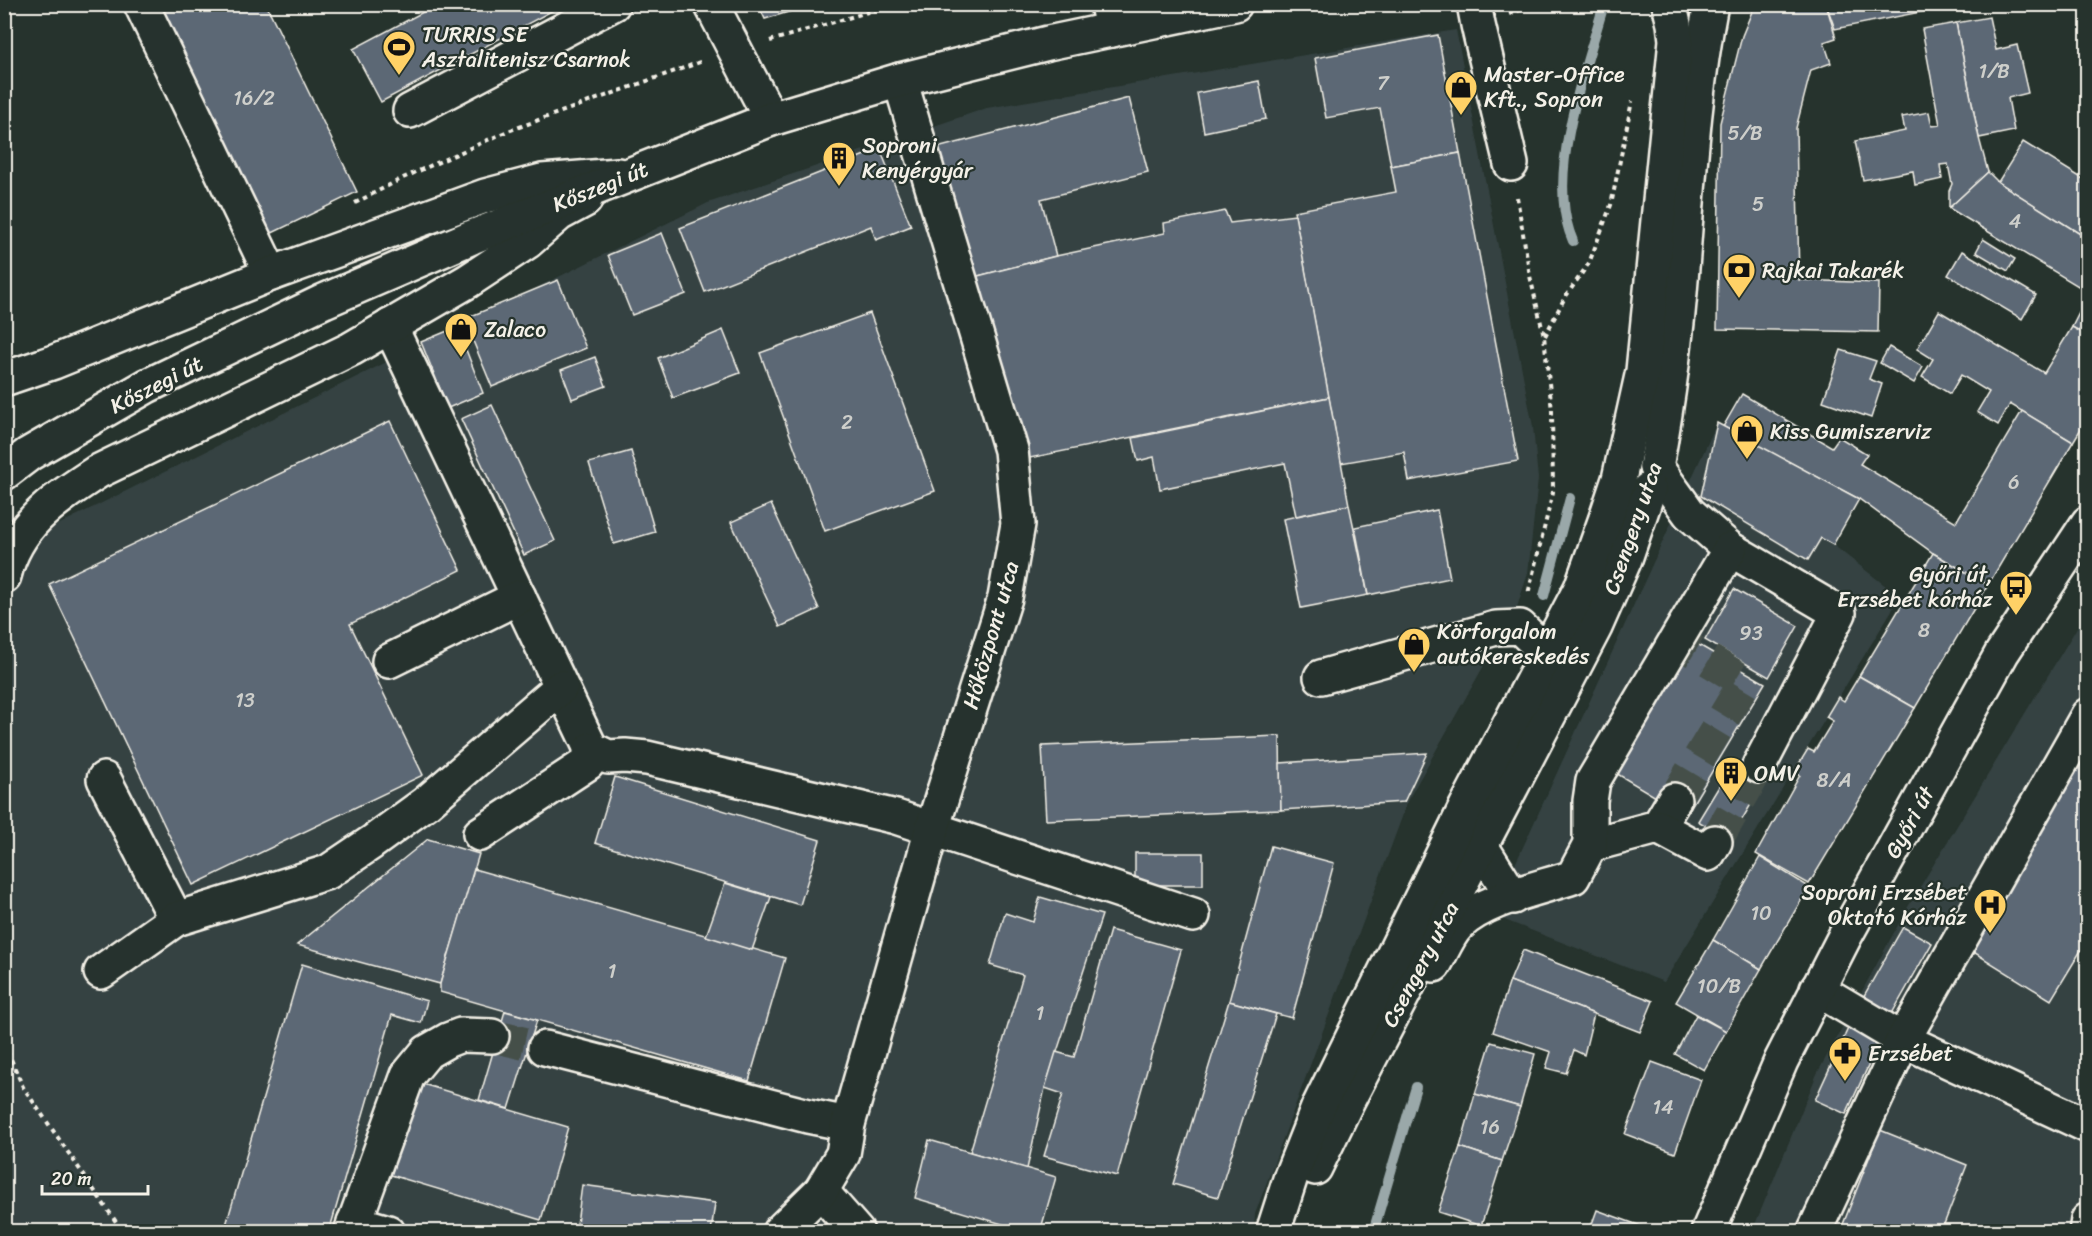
<svg xmlns="http://www.w3.org/2000/svg" width="2092" height="1236" font-family="Sriracha,sans-serif">
	<rect width="100%" height="100%" fill="#26332d"/>
	<filter id="ink" filterUnits="userSpaceOnUse"><feTurbulence type="fractalNoise" baseFrequency=".0167" numOctaves="2"/><feDisplacementMap in="SourceGraphic" scale="12" xChannelSelector="R" yChannelSelector="G"/><feConvolveMatrix kernelMatrix="1 2 1 2 8 2 1 2 1" color-interpolation-filters="sRGB"/></filter>
	<g filter="url(#ink)">
		<g fill="#364343">
			<polygon points="1456,30 1533,427 1538,479 1528,573 1517,607 1409,798 1255,1214 1254,1231 5,1232 5,551 708,203 987,108"/>
			<polygon points="1717,423 1859,499 1833,545 1900,597 1664,982 1492,915"/>
			<polygon points="2087,611 2087,1231 1752,1232 1817,1074 1878,962 1908,907"/>
		</g>
		<g fill="none" stroke-linecap="round" stroke-linejoin="round">
			<g stroke="#9aa8a9" stroke-width="10">
				<path d="M1573 241C1544 176 1586 70 1604 4"/>
				<polyline points="1544,596 1570,498"/>
				<polyline points="1373,1232 1416,1087"/>
			</g>
		</g>
		<g fill="#5c6875" stroke="#f4f1e8" stroke-width="1.5">
			<polygon points="151,4 266,4 357,192 264,237"/>
			<polygon points="438,4 561,4 561,6 381,102 353,49"/>
			<polygon points="758,4 815,4 765,19"/>
			<polygon points="1755,4 1826,4 1836,38 1824,42 1831,63 1811,70 1796,128 1799,280 1879,283 1878,332 1717,329 1720,123 1742,36"/>
			<polygon points="1826,4 1956,4 1956,5 1835,29"/>
			<polygon points="1989,17 1996,50 2017,45 2028,93 2008,98 2014,131 1979,138 1956,23"/>
			<polygon points="1956,23 1979,138 1988,172 1949,208 1949,191 1952,184 1948,164 1940,165 1942,179 1915,185 1913,171 1863,180 1855,141 1905,131 1902,117 1929,112 1932,126 1940,125 1922,29"/>
			<polygon points="1438,35 1460,153 1391,166 1380,108 1326,118 1315,58"/>
			<polygon points="1259,81 1266,119 1204,132 1197,93"/>
			<polygon points="1129,98 1148,172 1041,199 1056,256 970,278 933,149"/>
			<polygon points="2023,142 2088,182 2088,223 2080,234 1998,182"/>
			<polygon points="880,149 911,226 876,240 871,226 705,292 680,228"/>
			<polygon points="1460,153 1518,461 1409,481 1404,452 1341,463 1294,211 1396,192 1391,166"/>
			<polygon points="1988,172 1998,182 2088,239 2088,292 1949,208"/>
			<polygon points="1225,211 1230,223 1295,215 1329,397 1025,459 970,278 1056,256 1165,233 1164,223"/>
			<polygon points="662,233 686,294 632,315 608,255"/>
			<polygon points="1983,239 2015,259 2008,271 1976,252"/>
			<polygon points="1962,251 2036,295 2022,319 1948,275"/>
			<polygon points="558,280 586,348 492,387 464,319"/>
			<polygon points="2088,295 2088,336 2072,327"/>
			<polygon points="1939,311 2044,373 2072,327 2088,336 2088,417 2073,442 2010,404 1998,425 1977,412 1989,392 1961,375 1950,394 1922,377 1933,359 1917,349"/>
			<polygon points="870,313 935,491 825,531 760,353"/>
			<polygon points="457,327 483,393 448,408 421,342"/>
			<polygon points="723,330 740,373 673,398 658,358"/>
			<polygon points="1889,347 1923,367 1914,383 1880,363"/>
			<polygon points="1841,350 1876,361 1869,379 1882,384 1871,418 1823,401"/>
			<polygon points="595,357 606,386 572,399 561,370"/>
			<polygon points="1742,394 1832,447 1839,437 1867,454 1860,464 1956,522 2022,411 2073,442 1988,585 1933,553 1859,499 1723,427"/>
			<polygon points="1329,397 1349,505 1296,516 1285,463 1160,489 1154,457 1138,461 1133,438"/>
			<polygon points="492,405 555,541 524,555 461,419"/>
			<polygon points="390,421 461,570 350,624 423,775 193,885 49,584"/>
			<polygon points="1717,423 1859,499 1833,545 1821,538 1808,560 1701,496"/>
			<polygon points="631,451 655,532 614,544 589,463"/>
			<polygon points="771,504 819,609 780,627 731,522"/>
			<polygon points="1349,505 1368,595 1301,608 1283,519"/>
			<polygon points="1437,510 1450,578 1368,595 1355,527"/>
			<polygon points="1933,553 1988,585 1915,708 1859,676"/>
			<polygon points="1734,589 1798,626 1769,677 1705,640"/>
			<polygon points="1685,637 1765,683 1686,815 1609,769"/>
			<polygon points="1859,676 1915,708 1809,884 1756,854 1800,775 1794,772 1808,749 1814,752 1833,721 1826,717 1838,697 1844,701"/>
			<polygon points="1280,736 1281,810 1046,820 1042,746"/>
			<polygon points="2088,743 2088,939 2051,1000 1967,948"/>
			<polygon points="1427,753 1404,802 1281,810 1280,763"/>
			<polygon points="1732,765 1763,784 1730,840 1698,821"/>
			<polygon points="615,777 820,840 800,905 595,843"/>
			<polygon points="428,839 479,854 440,984 297,945"/>
			<polygon points="1271,846 1334,863 1292,1018 1229,1001"/>
			<rect x="1135" y="853" width="68" height="32"/>
			<polygon points="1760,857 1809,887 1761,969 1713,940"/>
			<polygon points="474,869 785,958 749,1081 440,992 440,984"/>
			<polygon points="725,883 771,897 752,950 706,936"/>
			<polygon points="1040,897 1102,915 1045,1088 1027,1169 970,1152 1023,975 990,965 1005,913 1033,922"/>
			<polygon points="1903,927 1932,943 1890,1017 1861,1001"/>
			<polygon points="1110,930 1181,950 1117,1176 1044,1156 1063,1094 1045,1088 1056,1052 1074,1057"/>
			<polygon points="1713,940 1761,969 1726,1031 1676,1002"/>
			<polygon points="1523,950 1653,1001 1640,1032 1510,981"/>
			<polygon points="302,964 427,1001 421,1023 392,1015 329,1232 224,1232"/>
			<polygon points="1510,981 1594,1014 1584,1055 1574,1050 1566,1073 1546,1068 1551,1052 1493,1032"/>
			<polygon points="1229,1001 1276,1014 1218,1197 1173,1184"/>
			<polygon points="505,1011 537,1020 509,1109 479,1100"/>
			<polygon points="1696,1015 1726,1031 1704,1070 1675,1054"/>
			<polygon points="1851,1022 1882,1036 1846,1114 1815,1100"/>
			<polygon points="1491,1042 1535,1054 1520,1107 1475,1094"/>
			<polygon points="1652,1062 1701,1080 1675,1153 1625,1134"/>
			<polygon points="419,1083 568,1127 541,1220 391,1175"/>
			<polygon points="1475,1094 1520,1107 1502,1161 1460,1147"/>
			<polygon points="1880,1130 1967,1165 1941,1232 1840,1232"/>
			<polygon points="929,1140 1056,1177 1040,1232 1029,1232 915,1198"/>
			<polygon points="1460,1147 1502,1161 1481,1226 1438,1212"/>
			<polygon points="582,1185 715,1203 711,1232 576,1232"/>
			<polygon points="1597,1210 1649,1229 1648,1232 1589,1232"/>
		</g>
		<g fill="none" stroke-linecap="round" stroke-linejoin="round">
			<g stroke="#455049" stroke-width="33" stroke-dasharray="33 16" stroke-linecap="butt">
				<polyline points="1674,800 1745,682 1679,642"/>
				<polyline points="1715,842 1759,766"/>
				<polyline points="492,1036 545,1048"/>
			</g>
			<defs>
				<g id="minor">
					<polyline points="141,4 271,274"/>
					<polyline points="711,4 771,119"/>
					<polyline points="1107,4 1112,30"/>
					<polyline points="1474,4 1478,25 1511,164"/>
					<polyline points="410,111 613,4"/>
					<polyline points="390,326 591,749"/>
					<polyline points="4,379 54,362 271,274 485,196 542,181 618,175"/>
					<polyline points="1656,467 1689,513 1730,549 1839,613 1759,766"/>
					<path d="M4 576C17 523 55 500 97 472L351 349 468 281 527 242 559 214 585 200"/>
					<polyline points="389,661 519,597"/>
					<polyline points="1321,677 1496,628 1520,627 1547,653"/>
					<polyline points="104,779 176,919"/>
					<polyline points="1472,822 1481,846 1513,897"/>
					<polyline points="1658,827 1674,800"/>
					<polyline points="480,834 588,763 591,749 608,757 625,756 647,758 896,817 1193,915"/>
					<polyline points="1590,845 1658,827 1708,854 1715,842"/>
					<path d="M1434 965C1442 952 1448 935 1458 925 1484 899 1538 889 1573 877L1590 845V801L1593 781 1730 549"/>
					<polyline points="101,972 176,919 328,872 371,843 426,803 561,687"/>
					<polyline points="1817,989 1903,1040 2088,1126"/>
					<polyline points="545,1048 808,1116 848,1124"/>
					<polyline points="821,1191 857,1232"/>
					<polyline points="354,1222 388,1232"/>
					<polyline points="351,1232 408,1075 427,1052 448,1040 461,1035 492,1036"/>
					<polyline points="779,1232 821,1191 843,1154 848,1124 932,829 1005,598 1018,524 1011,450 900,80"/>
					<polyline points="1708,1232 1781,1061 1844,938 2002,653 2088,523"/>
					<polyline points="1814,1232 1903,1040 2088,715"/>
					<polyline points="2086,1232 2088,1220"/>
				</g>
				<g id="major">
					<path d="M1656 467C1668 401 1677 335 1682 268 1689 180 1694 91 1711 4"/>
					<polyline points="4,473 29,454 147,386 324,301 472,237 771,119 900,80 1048,43 1235,4"/>
					<polyline points="1315,1168 1348,1100 1595,627 1625,559 1649,489"/>
					<polyline points="1273,1232 1291,1176 1318,1108 1466,807 1581,588 1605,521 1619,479 1643,371 1676,40 1674,24 1669,4"/>
				</g>
			</defs>
			<use href="#minor" stroke="#f4f1e8" stroke-width="38"/>
			<use href="#major" stroke="#f4f1e8" stroke-width="38"/>
			<g stroke="#f4f1e8" stroke-width="4" stroke-dasharray="4.5 4.5" stroke-linecap="butt">
				<polyline points="1509,14 1537,4"/>
				<polyline points="770,41 895,4"/>
				<polyline points="1517,197 1530,276 1544,336 1552,411 1553,492 1528,594"/>
				<polyline points="355,203 403,178 508,131 703,61"/>
				<polyline points="1545,336 1564,299 1589,263 1611,205 1632,101"/>
				<polyline points="4,1043 23,1087 123,1232"/>
			</g>
			<use href="#minor" stroke="#26332d" stroke-width="33"/>
			<use href="#major" stroke="#26332d" stroke-width="33"/>
		</g>
	</g>
	<defs>
		<symbol id="stadium-pin" viewBox="-11 -11 22 30"><path d="M0 17L-7.5 6A9.5 9.5 0 1 1 7.5 6Z" fill="#ffd166" stroke="#26332d"/><path d="M0-5a6.5 5 0 1 0 0 10a6.5 5 0 1 0 0-10ZM-3.5-1.8h7v3.6h-7Z" fill="#111"/></symbol>
		<symbol id="shop-pin" viewBox="-11 -11 22 30"><path d="M0 17L-7.5 6A9.5 9.5 0 1 1 7.5 6Z" fill="#ffd166" stroke="#26332d"/><path d="M-5-2.5h2.3a2.7 3.5 0 0 1 5.4 0H5L5.5 6h-11ZM-1.5-2.5h3a1.5 2.3 0 0 0-3 0Z" fill="#111"/></symbol>
		<symbol id="building-pin" viewBox="-11 -11 22 30"><path d="M0 17L-7.5 6A9.5 9.5 0 1 1 7.5 6Z" fill="#ffd166" stroke="#26332d"/><path d="M-4-6H4V6H1V3H-1V6H-4ZM-2.5-4.3h1.7v1.8h-1.7ZM.8-4.3h1.7v1.8H.8ZM-2.5-1h1.7V.8h-1.7ZM.8-1h1.7V.8H.8Z" fill="#111"/></symbol>
		<symbol id="bank-pin" viewBox="-11 -11 22 30"><path d="M0 17L-7.5 6A9.5 9.5 0 1 1 7.5 6Z" fill="#ffd166" stroke="#26332d"/><path d="M-6-4H6V4H-6ZM0-2.3a2.3 2.3 0 1 0 0 4.6a2.3 2.3 0 1 0 0-4.6Z" fill="#111"/></symbol>
		<symbol id="bus-pin" viewBox="-11 -11 22 30"><path d="M0 17L-7.5 6A9.5 9.5 0 1 1 7.5 6Z" fill="#ffd166" stroke="#26332d"/><path d="M-5-6H5V4H4V6H2V4H-2V6H-4V4H-5ZM-3.5-4V0h7V-4ZM-3.5 1.2v1.5H-2V1.2ZM2 1.2v1.5H3.5V1.2Z" fill="#111"/></symbol>
		<symbol id="hospital-pin" viewBox="-11 -11 22 30"><path d="M0 17L-7.5 6A9.5 9.5 0 1 1 7.5 6Z" fill="#ffd166" stroke="#26332d"/><path d="M-5-5h3v3.5h4V-5h3V5h-3V1.5h-4V5h-3Z" fill="#111"/></symbol>
		<symbol id="pharmacy-pin" viewBox="-11 -11 22 30"><path d="M0 17L-7.5 6A9.5 9.5 0 1 1 7.5 6Z" fill="#ffd166" stroke="#26332d"/><path d="M-2-6h4v4h4v4h-4v4h-4v-4h-4v-4h4Z" fill="#111"/></symbol>
	</defs>
	<g fill-rule="evenodd">
		<use href="#stadium-pin" x="380" y="28" width="38" height="52"/>
		<use href="#shop-pin" x="1442" y="68" width="38" height="52"/>
		<use href="#building-pin" x="820" y="139" width="38" height="52"/>
		<use href="#bank-pin" x="1720" y="251" width="38" height="52"/>
		<use href="#shop-pin" x="442" y="310" width="38" height="52"/>
		<use href="#shop-pin" x="1728" y="412" width="38" height="52"/>
		<use href="#bus-pin" x="1997" y="568" width="38" height="52"/>
		<use href="#shop-pin" x="1395" y="625" width="38" height="52"/>
		<use href="#building-pin" x="1712" y="754" width="38" height="52"/>
		<use href="#hospital-pin" x="1971" y="886" width="38" height="52"/>
		<use href="#pharmacy-pin" x="1826" y="1034" width="38" height="52"/>
	</g>
	<g text-anchor="middle" stroke-width="4.5" stroke-linejoin="round" paint-order="stroke">
		<g font-size="20" fill="#cecfcb">
			<text x="1994" y="78">1/B</text>
			<text x="1383" y="90">7</text>
			<text x="254" y="105">16/2</text>
			<text x="1745" y="140">5/B</text>
			<text x="1758" y="211">5</text>
			<text x="2015" y="228">4</text>
			<text x="847" y="429">2</text>
			<text x="2014" y="489">6</text>
			<text x="1924" y="637">8</text>
			<text x="1751" y="640">93</text>
			<text x="245" y="707">13</text>
			<text x="1834" y="787">8/A</text>
			<text x="1761" y="920">10</text>
			<text x="612" y="978">1</text>
			<text x="1719" y="993">10/B</text>
			<text x="1040" y="1020">1</text>
			<text x="1663" y="1114">14</text>
			<text x="1490" y="1134">16</text>
		</g>
		<g font-size="22" fill="#f4f1e8" stroke="#26332d" text-anchor="start">
			<text x="422" y="42">TURRIS SE<tspan x="422" dy="25">Asztalitenisz Csarnok</tspan></text>
			<text x="1484" y="82">Master-Office<tspan x="1484" dy="25">Kft., Sopron</tspan></text>
			<text x="862" y="153">Soproni<tspan x="862" dy="25">Kenyérgyár</tspan></text>
			<text x="1762" y="278">Rajkai Takarék</text>
			<text x="484" y="337">Zalaco</text>
			<text x="1770" y="439">Kiss Gumiszerviz</text>
			<text x="1993" y="582" text-anchor="end">Győri út,<tspan x="1993" dy="25">Erzsébet kórház</tspan></text>
			<text x="1437" y="639">Körforgalom<tspan x="1437" dy="25">autókereskedés</tspan></text>
			<text x="1754" y="781">OMV</text>
			<text x="1967" y="900" text-anchor="end">Soproni Erzsébet<tspan x="1967" dy="25">Oktató Kórház</tspan></text>
			<text x="1868" y="1061">Erzsébet</text>
		</g>
		<g font-size="22" fill="#f4f1e8" stroke="#26332d">
			<text transform="translate(600 186) rotate(-22)" y="8">Kőszegi út</text>
			<text transform="translate(156 384) rotate(-27)" y="8">Kőszegi út</text>
			<text transform="translate(1632 528) rotate(-71)" y="8">Csengery utca</text>
			<text transform="translate(990 635) rotate(-74)" y="8">Hőközpont utca</text>
			<text transform="translate(1909 822) rotate(-61)" y="8">Győri út</text>
			<text transform="translate(1420 964) rotate(-62)" y="8">Csengery utca</text>
		</g>
	</g>
	<rect width="2092" height="1236" fill="none" stroke="#26332d" stroke-width="24"/>
	<rect x="12" y="12" width="2068" height="1212" fill="none" stroke="#f4f1e8" stroke-width="2" filter="url(#ink)"/>
	<path d="M42 1185v9h106v-9" fill="none" stroke="#f4f1e8" stroke-width="3"/>
	<text x="51" y="1185" font-size="18" fill="#f4f1e8" stroke="#26332d" stroke-width="4.5" paint-order="stroke">20 m</text>
</svg>
